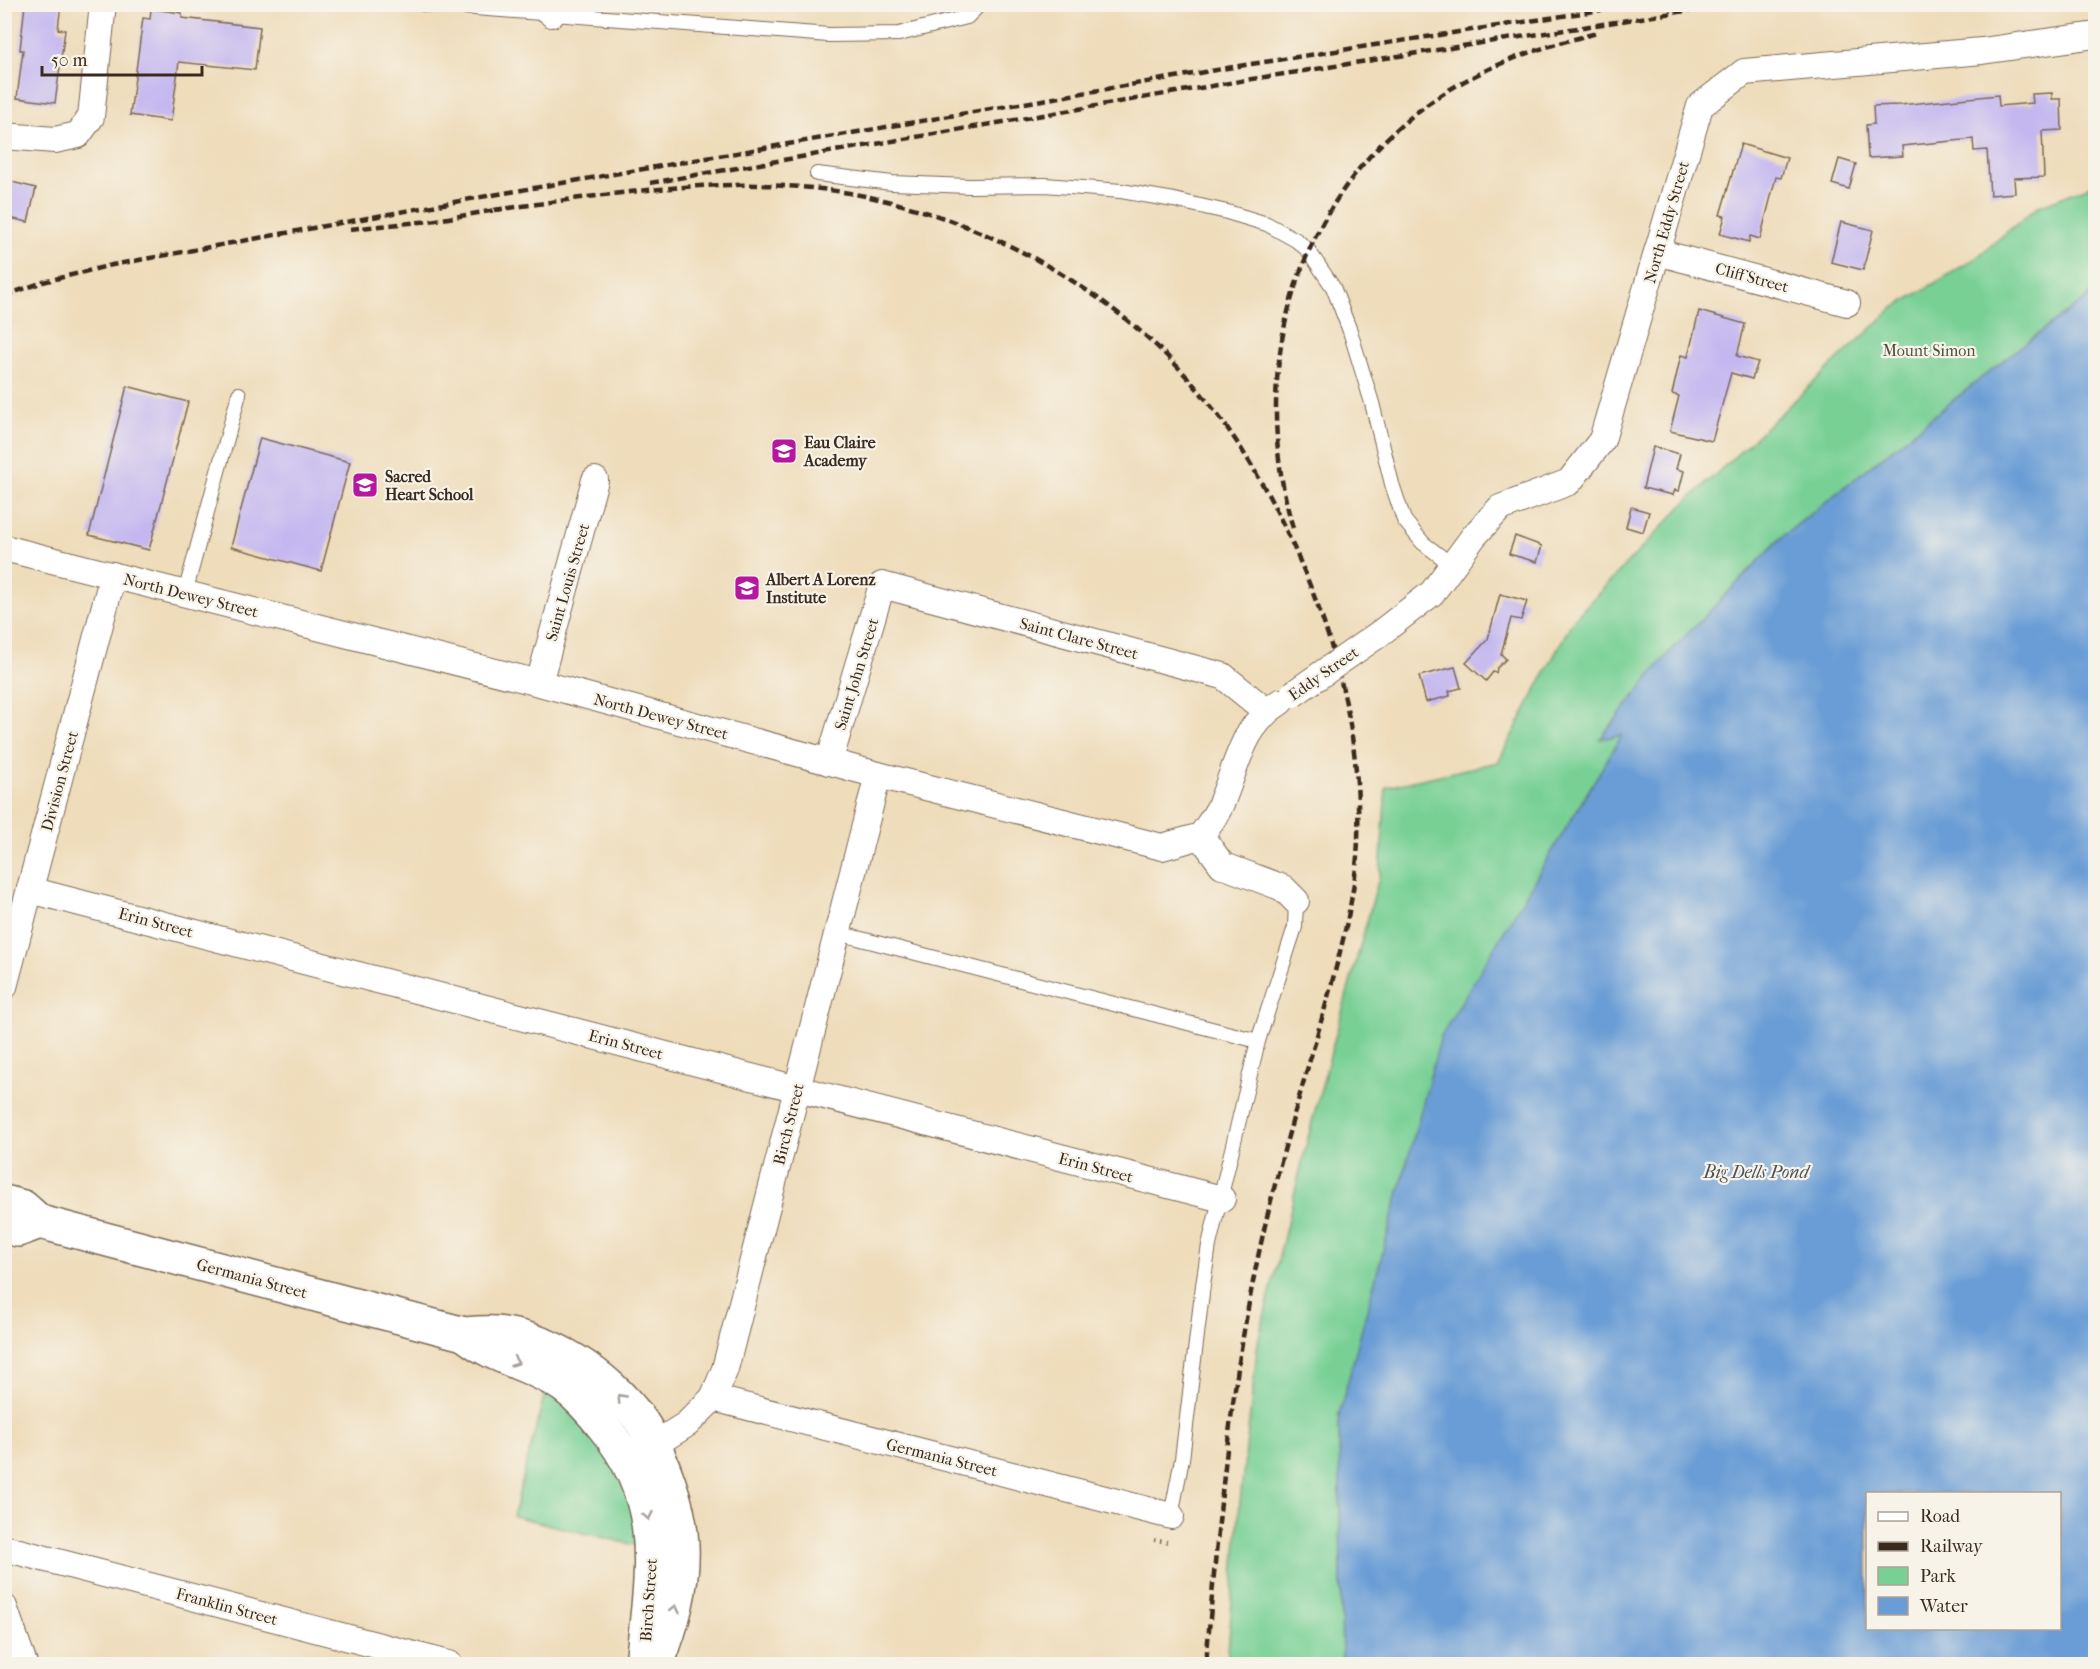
<svg xmlns="http://www.w3.org/2000/svg" width="2100" height="1669" font-family="'IM FELL French Canon',serif">
	<rect width="100%" height="100%" fill="#f7f3e8"/>
	<filter id="ink" filterUnits="userSpaceOnUse"><feTurbulence type="fractalNoise" baseFrequency=".0167" numOctaves="2"/><feDisplacementMap in="SourceGraphic" scale="12" xChannelSelector="R" yChannelSelector="G"/><feConvolveMatrix kernelMatrix="1 2 1 2 8 2 1 2 1" color-interpolation-filters="sRGB"/></filter>
	<filter id="wash" filterUnits="userSpaceOnUse"><feTurbulence type="fractalNoise" baseFrequency=".008" numOctaves="4" result="noise"/><feDisplacementMap in="SourceGraphic" scale="24" xChannelSelector="R" yChannelSelector="G"/><feGaussianBlur stdDeviation="1.35" result="paint"/><feColorMatrix in="noise" values="0 0 0 0 0 0 0 0 0 0 0 0 0 0 0 0 0 1.4 0 .05"/><feComposite in="paint" operator="in"/></filter>
	<g filter="url(#wash)">
		<rect width="100%" height="100%" fill="#eedcba"/>
		<g fill="#78d095" stroke="#5a7d5a" stroke-width="1.5">
			<polygon points="2095,184 2095,292 2019,348 1783,536 1668,654 1601,739 1622,735 1339,1414 1342,1664 1227,1664 1240,1502 1258,1342 1313,1118 1380,874 1386,787 1498,762 1573,620 1682,506 1892,309 1976,258 2037,207"/>
			<polygon points="547,1385 622,1469 642,1547 513,1516"/>
		</g>
		<path fill="#6a9dd5" stroke="#52647a" stroke-width="1.5" fill-rule="evenodd" d="M2095 292V1664H1342L1339 1414 1441 1036 1622 735 1600 739 1668 654 1783 536 2019 348ZM1868 1494H2060V1628H1868Z"/>
		<g id="blocks">
			<g fill="#c4b7f0">
				<polygon points="25,4 61,4 58,29 65,30 55,103 17,98 23,50 20,50"/>
				<polygon points="151,9 182,13 182,18 260,27 255,70 179,62 171,121 130,115 143,18 150,19"/>
				<polygon points="2052,93 2052,99 2061,99 2062,130 2042,131 2044,177 2014,178 2015,193 1990,195 1987,150 1974,151 1973,139 1902,146 1903,156 1868,158 1866,125 1874,124 1873,106 1900,105 1998,95 1999,106 2033,103 2032,94"/>
				<polygon points="1741,144 1787,158 1781,178 1776,177 1760,239 1750,236 1749,242 1720,234 1725,216 1720,215"/>
				<polygon points="1839,159 1856,164 1849,189 1832,184"/>
				<polygon points="4,180 36,188 28,222 4,217"/>
				<polygon points="1841,222 1873,230 1863,270 1831,262"/>
				<polygon points="1699,311 1745,324 1737,356 1758,362 1752,379 1731,373 1712,441 1670,431 1679,396 1672,394 1681,355 1688,357"/>
				<polygon points="127,386 188,402 149,550 89,535"/>
				<polygon points="260,438 350,462 321,571 231,547"/>
				<polygon points="1653,447 1680,454 1676,469 1684,471 1679,491 1675,490 1673,495 1643,488"/>
				<polygon points="1631,507 1649,512 1643,532 1626,527"/>
				<polygon points="1515,536 1542,546 1537,562 1509,554"/>
				<polygon points="1500,594 1527,601 1521,620 1511,618 1501,654 1506,659 1497,668 1496,673 1493,672 1486,681 1466,663 1488,639"/>
				<polygon points="1455,667 1461,688 1449,691 1450,696 1426,702 1419,676"/>
			</g>
		</g>
	</g>
	<g filter="url(#ink)">
		<use href="#blocks" fill-opacity="0" stroke="#7a6855" stroke-width="1.5"/>
		<g fill="none" stroke-linecap="round" stroke-linejoin="round">
			<defs>
				<g id="lane">
					<polyline points="423,4 829,35 899,34 967,17 980,4"/>
					<polyline points="817,174 892,183 969,186 1045,185 1121,191 1174,200 1227,212 1267,224 1296,240 1308,250 1333,287 1350,331 1372,403 1392,484 1404,520 1423,543 1452,565"/>
					<polyline points="185,593 239,394"/>
					<polyline points="838,933 1258,1041"/>
					<polyline points="1171,1516 1182,1459 1203,1285 1209,1245 1258,1041 1295,927 1296,901"/>
				</g>
				<g id="street">
					<polyline points="552,14 553,4"/>
					<polyline points="4,136 55,140 78,135 91,117 103,4"/>
					<polyline points="1657,252 1847,303"/>
					<polyline points="4,548 539,683 878,775 1162,847 1201,836"/>
					<polyline points="1379,634 1432,593 1474,536 1500,508 1569,482 1602,440 1700,106 1744,72 1982,51 2096,35"/>
					<polyline points="539,683 595,480"/>
					<polyline points="829,762 882,585 1223,676 1266,711"/>
					<path d="M1201 836C1207 827 1214 818 1219 808 1237 769 1240 727 1280 702"/>
					<polyline points="1201,836 1222,865 1283,888 1296,901"/>
					<polyline points="30,890 1222,1199"/>
					<polyline points="4,987 113,575"/>
					<polyline points="713,1398 1171,1516"/>
					<polyline points="639,1454 687,1424 713,1398 725,1369 878,775"/>
					<polyline points="4,1548 449,1664"/>
					<polyline points="4,1607 24,1664"/>
				</g>
				<g id="secondary">
					<path d="M4 1202 23 1207 40 1222 464 1334C475 1333 486 1332 496 1333 551 1338 605 1374 638 1417 652 1435 661 1461 669 1483 676 1503 681 1524 682 1545 684 1587 672 1626 657 1664"/>
					<polyline points="4,1227 18,1230 40,1222"/>
					<path d="M468 1337C498 1360 535 1365 565 1387 580 1398 592 1412 603 1426 667 1502 651 1574 642 1664"/>
				</g>
			</defs>
			<use href="#lane" stroke="#7a6855" stroke-width="16"/>
			<use href="#street" stroke="#7a6855" stroke-width="28"/>
			<use href="#secondary" stroke="#7a6855" stroke-width="36"/>
			<polyline stroke="#7a6855" stroke-width="4" stroke-dasharray="1.5 4.5" stroke-linecap="butt" points="1154,1540 1167,1542"/>
			<use href="#lane" stroke="#fff" stroke-width="14"/>
			<use href="#street" stroke="#fff" stroke-width="26"/>
			<use href="#secondary" stroke="#fff" stroke-width="33"/>
			<g stroke="#3b2a1e" stroke-width="4.5" stroke-dasharray="9 4.5" stroke-linecap="butt">
				<polyline points="650,183 1246,80 1730,4"/>
				<path d="M494 210C611 194 731 173 849 193 976 215 1109 286 1193 384 1244 443 1280 511 1309 583 1342 665 1361 750 1358 839 1356 895 1341 950 1326 1004 1306 1075 1284 1145 1267 1217 1232 1364 1219 1514 1206 1664"/>
				<polyline points="350,229 430,221 502,209"/>
				<polyline points="4,296 43,282 112,265 487,196 1245,65 1640,4"/>
				<path d="M1293 528C1245 363 1299 183 1449 90 1495 62 1545 46 1597 33"/>
			</g>
			<defs>
				<polyline id="street-bridge" points="1293,694 1379,634"/>
			</defs>
			<use href="#street-bridge" stroke="#7a6855" stroke-width="28" stroke-linecap="butt"/>
			<use href="#street-bridge" stroke="#fff" stroke-width="26"/>
		</g>
		<defs><path id="oneway-chevron" d="M-2-3.5L2.5 0L-2 3.5" fill="none" stroke-width="1.6" stroke-linecap="round" stroke-linejoin="round" transform="scale(1.5)"/></defs>
		<g stroke="#a79f9a">
			<use href="#oneway-chevron" transform="translate(515 1362) rotate(20)"/>
			<use href="#oneway-chevron" transform="translate(621 1398) rotate(-134)"/>
			<use href="#oneway-chevron" transform="translate(648 1516) rotate(79)"/>
			<use href="#oneway-chevron" transform="translate(675 1609) rotate(-77)"/>
		</g>
	</g>
	<defs>
		<symbol id="school-square" viewBox="-11 -11 22 22"><rect x="-9" y="-9" width="18" height="18" rx="4" fill="#b5179e" stroke="#f7f3e8"/><path d="M0-5L7-2L0 1L-7-2ZM-4 1L0 2.5L4 1V4Q0 6-4 4Z" fill="#fff"/></symbol>
	</defs>
	<g fill-rule="evenodd">
		<use href="#school-square" x="769" y="436" width="30" height="30"/>
		<use href="#school-square" x="350" y="470" width="30" height="30"/>
		<use href="#school-square" x="732" y="573" width="30" height="30"/>
	</g>
	<g text-anchor="middle" stroke-width="4.5" stroke-linejoin="round" paint-order="stroke">
		<g font-size="16" fill="#3b2a1e" stroke="#f7f3e8">
			<text transform="translate(1666 222) rotate(-74)" y="6">North Eddy Street</text>
			<text transform="translate(1752 277) rotate(15)" y="6">Cliff Street</text>
			<text transform="translate(567 582) rotate(-74)" y="6">Saint Louis Street</text>
			<text transform="translate(191 595) rotate(14)" y="6">North Dewey Street</text>
			<text transform="translate(1079 638) rotate(15)" y="6">Saint Clare Street</text>
			<text transform="translate(1323 673) rotate(-35)" y="6">Eddy Street</text>
			<text transform="translate(856 674) rotate(-73)" y="6">Saint John Street</text>
			<text transform="translate(661 716) rotate(15)" y="6">North Dewey Street</text>
			<text transform="translate(59 781) rotate(-75)" y="6">Division Street</text>
			<text transform="translate(156 922) rotate(15)" y="6">Erin Street</text>
			<text transform="translate(626 1044) rotate(15)" y="6">Erin Street</text>
			<text transform="translate(788 1124) rotate(-76)" y="6">Birch Street</text>
			<text transform="translate(1096 1167) rotate(15)" y="6">Erin Street</text>
			<text transform="translate(252 1278) rotate(15)" y="6">Germania Street</text>
			<text transform="translate(942 1457) rotate(14)" y="6">Germania Street</text>
			<text transform="translate(648 1600) rotate(-86)" y="6">Birch Street</text>
			<text transform="translate(227 1606) rotate(15)" y="6">Franklin Street</text>
		</g>
		<g font-size="16" fill="#4a543c" stroke="#f7f3e8">
			<text x="1929" y="356">Mount Simon</text>
		</g>
		<g font-size="16" font-weight="bold" fill="#3b2a1e" stroke="#f7f3e8" text-anchor="start">
			<text x="804" y="448">Eau Claire<tspan x="804" dy="18">Academy</tspan></text>
			<text x="385" y="482">Sacred<tspan x="385" dy="18">Heart School</tspan></text>
			<text x="766" y="585">Albert A Lorenz<tspan x="766" dy="18">Institute</tspan></text>
		</g>
		<g font-size="18" font-style="italic" fill="#4b525e" stroke="#f7f3e8">
			<text x="1756" y="1178">Big Dells Pond</text>
		</g>
	</g>
	<rect width="2100" height="1669" fill="none" stroke="#f7f3e8" stroke-width="24"/>
	<rect x="1866" y="1492" width="195" height="138" fill="#f7f3e8" stroke="#aca397" stroke-width="1.5"/>
	<rect x="1878" y="1512" width="30" height="9" fill="#ffffff" stroke="#aca397" stroke-width="1.5"/>
	<text x="1920" y="1522" font-size="18" fill="#3b2a1e">Road</text>
	<rect x="1878" y="1542" width="30" height="9" fill="#3b2a1e" stroke="#aca397" stroke-width="1.5"/>
	<text x="1920" y="1552" font-size="18" fill="#3b2a1e">Railway</text>
	<rect x="1878" y="1567" width="30" height="18" fill="#78d095" stroke="#aca397" stroke-width="1.5"/>
	<text x="1920" y="1582" font-size="18" fill="#3b2a1e">Park</text>
	<rect x="1878" y="1597" width="30" height="18" fill="#6a9dd5" stroke="#aca397" stroke-width="1.5"/>
	<text x="1920" y="1612" font-size="18" fill="#3b2a1e">Water</text>
	<path d="M42 66v9h160v-9" fill="none" stroke="#3b2a1e" stroke-width="3"/>
	<text x="51" y="66" font-size="18" fill="#3b2a1e" stroke="#f7f3e8" stroke-width="4.5" paint-order="stroke">50 m</text>
</svg>
